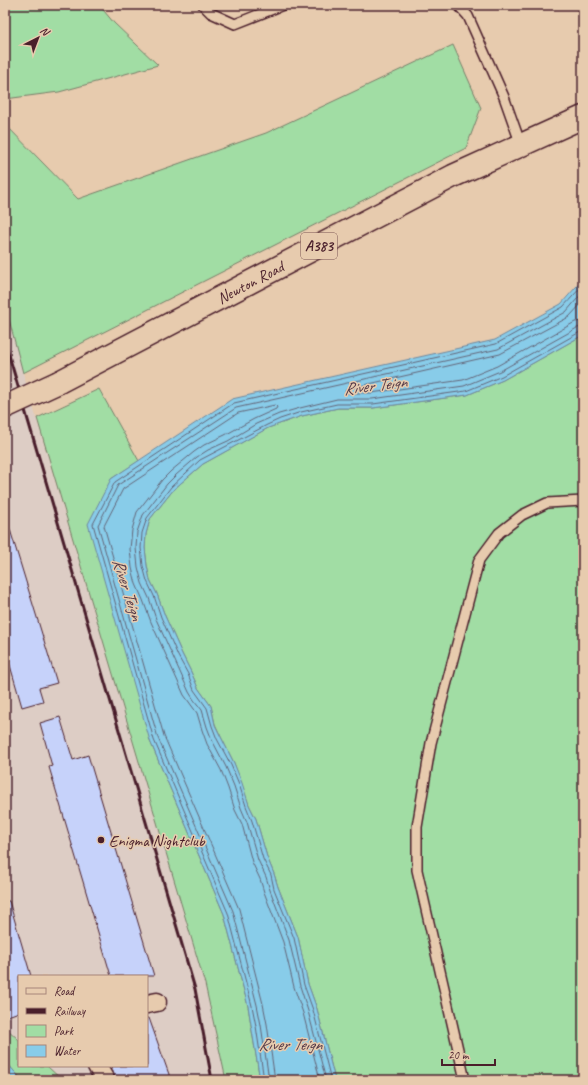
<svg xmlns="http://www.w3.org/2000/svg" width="588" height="1085" font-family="Caveat,sans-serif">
	<rect width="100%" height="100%" fill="#e7cbae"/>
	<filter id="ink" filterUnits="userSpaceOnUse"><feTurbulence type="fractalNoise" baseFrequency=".025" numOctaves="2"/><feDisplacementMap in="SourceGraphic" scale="8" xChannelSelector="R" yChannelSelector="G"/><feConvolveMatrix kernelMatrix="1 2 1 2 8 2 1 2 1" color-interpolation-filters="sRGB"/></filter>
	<g filter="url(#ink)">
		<polygon fill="#ddcdc5" points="5,304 23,373 205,984 226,1080 62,1080 47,1066 147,1066 147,976 19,976 19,1040 5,1027"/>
		<g fill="#a1dda4" stroke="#767e68">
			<polygon points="5,5 99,5 114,23 158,65 59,92 5,99"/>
			<polygon points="453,45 481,108 466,148 23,373 5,304 5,124 78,199 266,133"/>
			<polygon points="583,335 583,1080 335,1080 317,1009 308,984 298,937 278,887 274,874 267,857 256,819 249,805 234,763 221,737 215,724 211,706 198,688 191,672 182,654 165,616 157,594 150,580 147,566 145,548 146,534 150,519 174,489 203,464 268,428 282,423 302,416 338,408 373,408 467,395 503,380"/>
			<polygon points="99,389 139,461 111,479 150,741 224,914 248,1006 260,1080 226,1080 205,984 37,418"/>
			<polygon points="5,1027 19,1040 19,1066 47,1066 62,1080 22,1080 5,1061"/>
		</g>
		<g fill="#88cce9" stroke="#6f879d">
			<polygon points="583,279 583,335 503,380 467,395 373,408 338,408 302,416 282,423 268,428 203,464 174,489 150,519 146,534 145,548 147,566 150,580 157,594 165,616 182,654 191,672 198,688 211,706 215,725 234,763 242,783 249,805 256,819 267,857 274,874 278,887 298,937 308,984 317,1009 335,1080 260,1080 248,1006 224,914 150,741 88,524 111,479 232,399 495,340 561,304"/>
			<polygon points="5,1061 22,1080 5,1080"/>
		</g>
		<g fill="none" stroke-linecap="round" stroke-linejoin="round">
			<g stroke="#636477" stroke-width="1">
				<polyline points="583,302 569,317 500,354 347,389 345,391 347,393 371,393 463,380 497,366 575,322 583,321"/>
				<polyline points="264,1080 256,1026 252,1006 228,913 154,740 93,524 115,482 234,403 496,344 563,307 583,285"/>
				<polyline points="269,1080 261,1025 257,1005 233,911 158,738 98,525 118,485 236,408 498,349 566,312 583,292"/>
				<polyline points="275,1080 267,1024 263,1004 239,909 164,736 104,526 123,489 238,413 275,405 277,407 276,409 254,419 225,435 204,445 194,452 171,471 162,480 137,512 132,530 130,549 132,568 136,584 143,600 151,622 184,695 197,713 202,730 207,744 221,770 228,788 235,810 242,824 252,862 260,879 264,892 283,942 294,987 303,1013 320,1080"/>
				<polyline points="326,1080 308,1011 300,986 289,940 270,890 266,877 258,860 247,822 241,808 234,786 226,767 212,740 207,727 202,710 194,700 189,692 156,619 149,598 142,583 138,567 136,548 137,532 143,515 167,484 176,475 197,457 208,450 228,441 256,424 279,414 300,408 337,399 372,399 464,386 500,371 577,328 583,327"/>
				<polyline points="331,1080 313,1010 304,985 294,938 274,889 271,875 263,859 252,821 246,806 239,784 231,765 217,739 212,726 207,708 194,690 188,674 178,656 161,617 154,596 147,581 143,566 141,548 142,533 147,518 171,487 200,460 267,425 280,419 301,412 337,404 373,404 466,391 502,376 580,332 583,332"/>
			</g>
		</g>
		<g fill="#c6d2fa" stroke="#4a1f2b">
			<polygon points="8,523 57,683 39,688 43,701 22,707 5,648 5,524"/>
			<polygon points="60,717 73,760 88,755 154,976 111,976 49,767 52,766 40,723"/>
			<polygon points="5,901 9,901 31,976 19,976 19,1012 5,1017"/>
			<polygon points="147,1018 149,1018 171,1080 116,1080 111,1066 147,1066"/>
		</g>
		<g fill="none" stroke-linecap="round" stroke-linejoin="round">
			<defs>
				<g id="lane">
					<polyline points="203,5 211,13 235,24 283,5"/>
					<polyline points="458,5 468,16 504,97 521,145"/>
					<polyline points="465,1080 417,870 417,827 431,743 479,560 499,533 522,515 547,503 583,501"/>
				</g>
				<g id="street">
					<polyline points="147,1004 157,1002"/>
					<polyline points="97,1066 105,1080"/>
				</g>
				<polyline id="primary" points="59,382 453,176 583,117"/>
			</defs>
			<use href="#lane" stroke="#4a1f2b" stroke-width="12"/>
			<use href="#street" stroke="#4a1f2b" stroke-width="21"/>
			<use href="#primary" stroke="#4a1f2b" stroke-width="25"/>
			<use href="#lane" stroke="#e7cbae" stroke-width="9"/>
			<use href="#street" stroke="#e7cbae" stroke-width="18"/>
			<use href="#primary" stroke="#e7cbae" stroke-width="22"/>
			<polyline stroke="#4a1f2b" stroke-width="3" points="5,342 195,989 212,1080"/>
			<defs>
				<polyline id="primary-bridge" points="5,407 59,382"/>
			</defs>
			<use href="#primary-bridge" stroke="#4a1f2b" stroke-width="25" stroke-linecap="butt"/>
			<use href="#primary-bridge" stroke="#e7cbae" stroke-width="22"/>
		</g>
	</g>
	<circle fill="#4a1f2b" stroke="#e7cbae" stroke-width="1.5" cx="101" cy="840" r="4"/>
	<g text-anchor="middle" stroke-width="3" stroke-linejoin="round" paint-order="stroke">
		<rect fill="#e7cbae" stroke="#795352" stroke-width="1" x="301" y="233" width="36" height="26" rx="3"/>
		<g font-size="15" font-weight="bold" fill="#4a1f2b">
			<text x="319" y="251">A383</text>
		</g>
		<g font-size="16" fill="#4a1f2b" stroke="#e7cbae">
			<text transform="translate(250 282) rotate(-28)" y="6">Newton Road</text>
		</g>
		<g font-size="16" fill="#4a1f2b" stroke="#e7cbae" text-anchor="start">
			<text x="109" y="846">Enigma Nightclub</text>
		</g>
		<g font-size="17" font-style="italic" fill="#533948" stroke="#e7cbae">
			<text transform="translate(375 385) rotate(-7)" y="6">River Teign</text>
			<text transform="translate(128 589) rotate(72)" y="6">River Teign</text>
			<text x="290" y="1050">River Teign</text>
		</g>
	</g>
	<rect width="588" height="1085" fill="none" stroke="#e7cbae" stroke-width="20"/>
	<rect x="10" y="10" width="568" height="1065" fill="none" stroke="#4a1f2b" stroke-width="1.5" filter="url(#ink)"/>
	<rect x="18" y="975" width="130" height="92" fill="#e7cbae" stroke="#a8867a"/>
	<rect x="26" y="988" width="20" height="6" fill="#e7cbae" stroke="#a8867a"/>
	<text x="54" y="995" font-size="12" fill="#4a1f2b">Road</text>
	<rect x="26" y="1008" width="20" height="6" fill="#4a1f2b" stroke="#a8867a"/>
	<text x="54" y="1015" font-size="12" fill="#4a1f2b">Railway</text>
	<rect x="26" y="1025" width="20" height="12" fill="#a1dda4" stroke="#a8867a"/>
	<text x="54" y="1035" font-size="12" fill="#4a1f2b">Park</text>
	<rect x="26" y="1045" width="20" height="12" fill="#88cce9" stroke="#a8867a"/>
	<text x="54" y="1055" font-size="12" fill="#4a1f2b">Water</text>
	<g transform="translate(38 38) rotate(42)" stroke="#e7cbae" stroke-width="3" paint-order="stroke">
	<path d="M0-3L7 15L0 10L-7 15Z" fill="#4a1f2b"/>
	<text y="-6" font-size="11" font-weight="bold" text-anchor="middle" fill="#4a1f2b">N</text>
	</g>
	<path d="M442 1059v6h53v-6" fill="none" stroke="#4a1f2b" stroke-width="2"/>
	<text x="448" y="1059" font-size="12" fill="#4a1f2b" stroke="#e7cbae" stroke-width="3" paint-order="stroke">20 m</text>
</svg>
